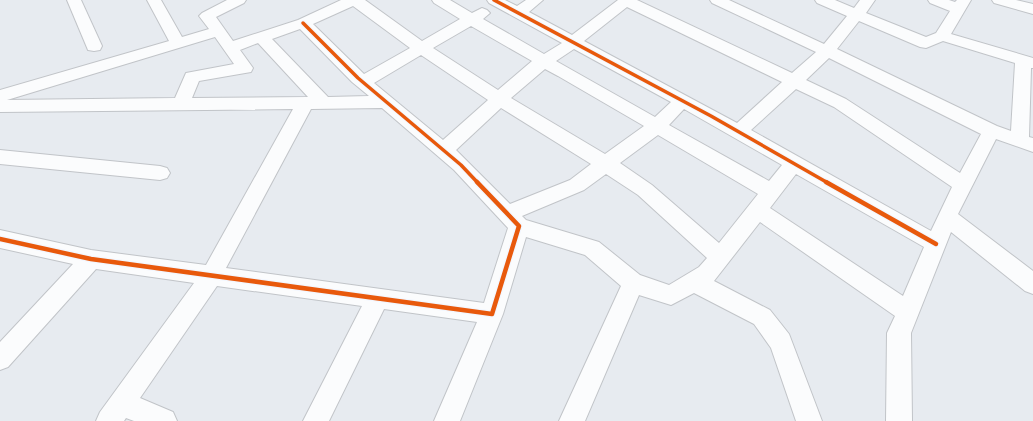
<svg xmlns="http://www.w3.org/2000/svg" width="1033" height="421" font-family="Helvetica,sans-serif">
	<rect width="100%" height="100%" fill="#e7ebf0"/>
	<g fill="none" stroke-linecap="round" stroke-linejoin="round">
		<defs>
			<g id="street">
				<polygon points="67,0 81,0 102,46 100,50 94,51 88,50"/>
				<path d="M147 0H161L182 37 209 29 199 16 202 13 227 0H246L244 3 216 17 233 41 298 20 341 0H365L422 41 460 19 434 3 432 0H450L472 13 482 8 487 10 490 13 483 19 544 54 562 43 489 3 487 0H505L517 6 526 0H543L529 12 572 35 618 0H637L792 73 816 52 712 3 710 0H729L824 44 847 16 817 3 815 0H835L854 8 860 0H875L866 13 926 37 936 33 950 11 930 3 928 0H949L955 2 957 0H971L951 34 1033 58V68H1031L1029 137 1033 138V152L996 139 958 214 1033 271V294L1025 291 951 232 911 333 912 421H886L887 333 895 316 760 222 714 281 770 310 789 334 822 421H796L771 348 754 324 694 293 671 305 639 295 585 421H559L621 286 585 255 526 237 503 314 460 421H434L477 322 384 309 329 421H303L362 306 217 286 140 398 173 412 177 421H134L126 418 124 421H96L100 412 194 283 96 269 8 367 0 370V342L73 264 0 248V230L91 250 206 265 293 109 0 112V90L169 41ZM353 6 410 48 364 74 313 24ZM627 7 782 82 737 123 584 41ZM859 21 920 47 926 48 943 41 1015 63 1011 131 997 126 837 49ZM471 26 532 61 498 90 433 48ZM300 29 352 82 369 96 328 97 272 39ZM215 37 234 64 186 73 175 98 7 100ZM258 43 308 97 192 98 199 81 251 72 253 68 240 50ZM574 49 671 102 655 117 556 61ZM421 55 488 100 443 140 374 83ZM829 58 981 134 960 173 846 99 806 80ZM545 69 558 76 644 126 605 154 511 98ZM796 89 834 107 952 187 931 231 751 130ZM382 108 454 170 508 228 484 303 226 268 311 109ZM501 108 591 164 570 180 510 204 456 150ZM684 109 782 165 769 181 669 125ZM658 135 758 194 719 243 652 185 620 163ZM606 174 638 195 707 258 699 267 669 285 640 275 599 242 526 220 522 216 584 190ZM796 174 924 247 903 296 770 208Z"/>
				<polygon points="992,0 1016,0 1033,4 1033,14 994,3"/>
				<polygon points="0,150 160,166 167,168 170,173 167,178 160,180 0,164"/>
			</g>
		</defs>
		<use href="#street" stroke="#c1c4c8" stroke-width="2"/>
		<use href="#street" fill="#fbfcfd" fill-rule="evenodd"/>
		<defs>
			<g id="cycleway-far1">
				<polyline points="494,0 711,116 828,183"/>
				<polyline points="303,23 358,78 461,165 478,183"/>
			</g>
			<g id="cycleway">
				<polyline points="826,182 936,244"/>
				<polyline points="0,239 91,259 492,314 519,226 477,182"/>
			</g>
		</defs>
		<use href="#cycleway-far1" stroke="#f2f7ff" stroke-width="5.5"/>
		<use href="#cycleway" stroke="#f2f7ff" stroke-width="7"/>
		<use href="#cycleway-far1" stroke="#e8590c" stroke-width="3.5"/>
		<use href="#cycleway" stroke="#e8590c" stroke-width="4.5"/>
	</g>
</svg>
